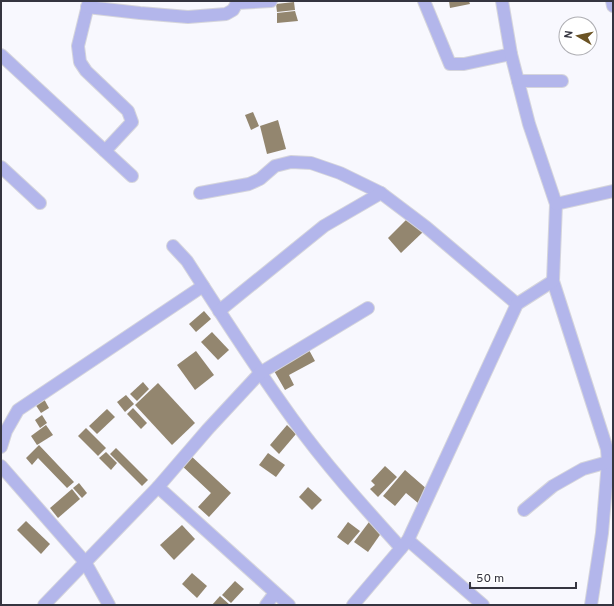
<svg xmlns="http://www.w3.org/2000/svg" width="614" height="606" font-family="Overpass,sans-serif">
	<rect width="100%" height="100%" fill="#f8f8fe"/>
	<g fill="#93866f">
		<polygon points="449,1 469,1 470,4 450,8"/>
		<polygon points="294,2 295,10 277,12 276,4"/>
		<polygon points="295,11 298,21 277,23 277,13"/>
		<polygon points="253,112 259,126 251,130 245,115"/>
		<polygon points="278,120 286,149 267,154 260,126"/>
		<polygon points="410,216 424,231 401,253 388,238"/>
		<polygon points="204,311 211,319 196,332 189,324"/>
		<polygon points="212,332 229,350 218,360 201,342"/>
		<polygon points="309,350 315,361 289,375 294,385 285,390 273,369"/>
		<polygon points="196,351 214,375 195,390 177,365"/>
		<polygon points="143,382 149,389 137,401 130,394"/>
		<polygon points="158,383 195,423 172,445 135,405"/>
		<polygon points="126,395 134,404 125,412 117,402"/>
		<polygon points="44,399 49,408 41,413 35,404"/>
		<polygon points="133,408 147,423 141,429 127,414"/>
		<polygon points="107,409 115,417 97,434 89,426"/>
		<polygon points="42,415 47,423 40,428 35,420"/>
		<polygon points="46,425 53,435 37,445 31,436"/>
		<polygon points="287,425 296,434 279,454 270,445"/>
		<polygon points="86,428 106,448 98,456 78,436"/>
		<polygon points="39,445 74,482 67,488 38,458 32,465 26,458"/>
		<polygon points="116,448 148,480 142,486 110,454"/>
		<polygon points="106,452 117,463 111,470 99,458"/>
		<polygon points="268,453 285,465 276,477 259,465"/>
		<polygon points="190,455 231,493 209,517 198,507 211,493 180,464"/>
		<polygon points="385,466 397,477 378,497 370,489 375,485 371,481"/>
		<polygon points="405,470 428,490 418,503 406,493 395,506 383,496"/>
		<polygon points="79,483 87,493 82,498 73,488"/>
		<polygon points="308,487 322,500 312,510 299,497"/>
		<polygon points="72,489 80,499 58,518 50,508"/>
		<polygon points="26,521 50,544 41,554 17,530"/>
		<polygon points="348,522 360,531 348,545 337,537"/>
		<polygon points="369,522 382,532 368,552 354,542"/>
		<polygon points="182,525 195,539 174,560 160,545"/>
		<polygon points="192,573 207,586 197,598 182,584"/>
		<polygon points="235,581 244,589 231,603 222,595"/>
		<polygon points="220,596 230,605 212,605"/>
	</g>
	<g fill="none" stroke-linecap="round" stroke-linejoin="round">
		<defs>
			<g id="minor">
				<polyline points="89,1 78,46 80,62 86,71 128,111 132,122 105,151"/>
				<polyline points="424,1 450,64 464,64 511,54"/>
				<polyline points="502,1 511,54 529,124 556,204 553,281 607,449 608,462 602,533 591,605"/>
				<polyline points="612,1 613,6"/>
				<polyline points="87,7 140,13 188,17 226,14 233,10 237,3 271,1"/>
				<polyline points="1,55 132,176"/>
				<polyline points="518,81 562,81"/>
				<polyline points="1,167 40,203"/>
				<polyline points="200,193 249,184 260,179 275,166 291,162 311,163 340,173 381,193 426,227 517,304"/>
				<polyline points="556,204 613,191"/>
				<path d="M173 246 187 261C221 314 255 367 292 418 325 464 363 506 401 548"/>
				<polyline points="219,311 324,226 381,193"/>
				<polyline points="1,447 6,431 18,410 203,286"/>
				<polyline points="1,466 85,562 109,605"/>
				<polyline points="158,487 289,605"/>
				<polyline points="524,510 553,486 583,469 608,462"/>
				<polyline points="408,540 483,605"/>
				<polyline points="44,605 158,487 208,429 260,373 368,308"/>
				<polyline points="266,605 275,593"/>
				<polyline points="353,605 408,540 517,304 553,281"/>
			</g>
		</defs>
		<use href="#minor" stroke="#d5d5dc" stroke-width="14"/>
		<use href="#minor" stroke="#b3b6eb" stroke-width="12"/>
	</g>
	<rect width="614" height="606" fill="none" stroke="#353540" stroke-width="4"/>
	<g transform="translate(578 36) rotate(279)"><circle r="19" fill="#ffffff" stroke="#aeaeb3"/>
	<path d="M0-3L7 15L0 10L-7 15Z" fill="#6b5324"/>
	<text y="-6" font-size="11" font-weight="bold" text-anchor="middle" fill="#353540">N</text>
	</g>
	<path d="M470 582v6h106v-6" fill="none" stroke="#353540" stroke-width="2"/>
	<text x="476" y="582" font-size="12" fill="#353540" stroke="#ffffff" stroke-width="3" paint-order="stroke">50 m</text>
</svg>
